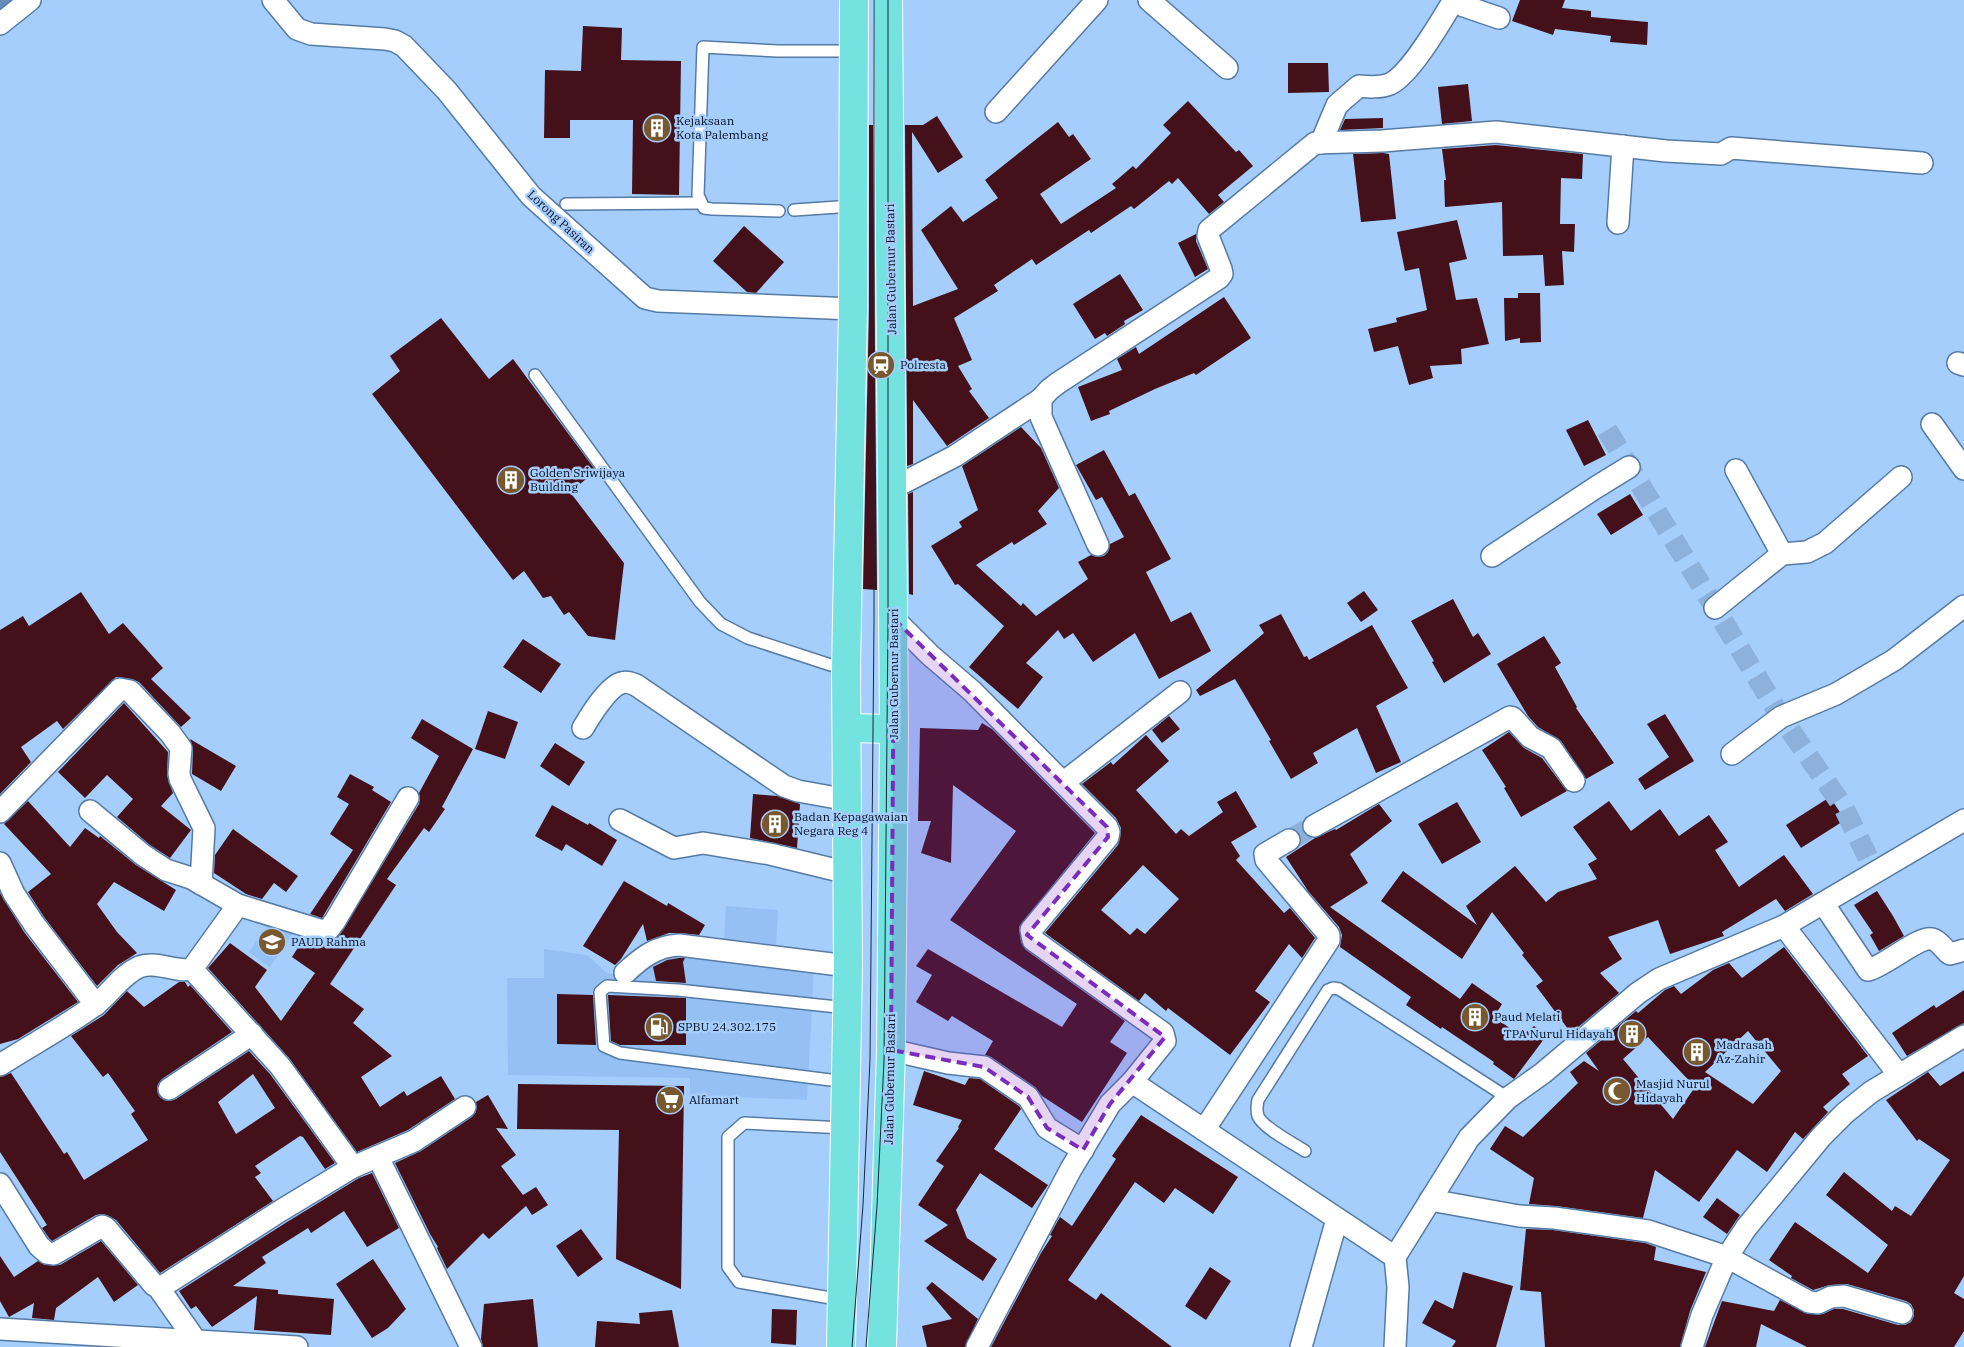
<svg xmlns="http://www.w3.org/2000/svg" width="1964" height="1347" font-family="'IBM Plex Serif',serif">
	<rect width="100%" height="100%" fill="#a6cefd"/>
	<g fill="#94c0f4">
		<polygon points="726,906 778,910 776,945 724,941"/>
		<polygon points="274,916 295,931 270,967 249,952"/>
		<polygon points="544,949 587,955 607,973 625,977 677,949 814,969 807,1100 690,1095 690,1078 508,1075 507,978 544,978"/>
	</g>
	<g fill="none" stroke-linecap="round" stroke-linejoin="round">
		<polyline stroke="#668dba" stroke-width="41" points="0,7 8,0"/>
	</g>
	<g fill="#44111b" fill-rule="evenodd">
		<polygon points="1520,0 1565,0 1562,8 1591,11 1591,17 1648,22 1647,45 1610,42 1611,36 1555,29 1553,35 1512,21"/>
		<polygon points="583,26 622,28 621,60 681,61 679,195 632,194 633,120 570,120 570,138 544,138 545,70 581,71"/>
		<polygon points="1288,63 1328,63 1329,92 1288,93"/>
		<polygon points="1468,84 1472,121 1442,124 1438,87"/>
		<polygon points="1188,101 1236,152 1239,150 1253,166 1218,195 1224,202 1209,214 1178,178 1172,184 1169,181 1134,209 1131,206 1091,233 1089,230 1036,265 1032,259 994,285 998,291 954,318 972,360 958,366 972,389 969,391 989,418 947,446 913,400 913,464 907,466 905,125 923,125 937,116 963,157 938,173 912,132 913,306 958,289 921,230 951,206 963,222 998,198 985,180 1058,122 1069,137 1073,134 1091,159 1040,194 1061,224 1116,188 1112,184 1133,166 1136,169 1171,133 1163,125"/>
		<polygon points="1383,118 1383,128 1340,130 1345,119"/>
		<polygon points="869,125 873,125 877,590 863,589 869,309"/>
		<polygon points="1496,145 1583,154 1582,179 1561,178 1560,224 1575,224 1574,252 1562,251 1564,285 1545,286 1543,255 1503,256 1502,202 1445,207 1444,180 1446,180 1442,149"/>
		<polygon points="1383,153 1389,154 1396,219 1361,222 1353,154"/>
		<polygon points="1457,220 1467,259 1449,263 1456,300 1477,298 1489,344 1461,349 1462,364 1430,366 1433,378 1409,385 1398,346 1374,352 1368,329 1397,322 1396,318 1427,310 1419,268 1405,271 1397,232"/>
		<polygon points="744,226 784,262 756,293 747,292 713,261"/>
		<polygon points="1196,234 1196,241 1208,269 1195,277 1178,243"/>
		<polygon points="1120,274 1143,310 1124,321 1125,324 1107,336 1105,333 1095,339 1073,304"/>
		<polygon points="1518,293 1540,293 1541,342 1520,343 1520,338 1505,341 1504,298 1518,298"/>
		<polygon points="1224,297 1251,338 1196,375 1194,373 1155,389 1109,411 1110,414 1091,421 1078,387 1122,370 1117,359 1136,347 1139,354"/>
		<polygon points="441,318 489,379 513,359 596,471 570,492 624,563 615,640 588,636 569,612 564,615 551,596 543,598 524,571 513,580 372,394 400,371 390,356"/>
		<polygon points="1588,420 1606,455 1584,466 1566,430"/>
		<polygon points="1021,427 1041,448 1059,488 1038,511 1047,524 1014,545 1012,542 976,565 1021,606 1023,603 1036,616 1088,579 1078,562 1091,555 1097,557 1104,556 1108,552 1110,544 1124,537 1102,497 1096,500 1076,465 1104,450 1129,496 1135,493 1171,559 1146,572 1171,622 1191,612 1211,651 1159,679 1135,633 1093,662 1073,633 1064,639 1058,630 1026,663 1043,677 1018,709 969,667 1004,626 958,584 955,585 931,546 962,527 959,522 978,510 962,466"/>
		<polygon points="913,492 913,595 909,594 908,494"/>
		<polygon points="1630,494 1643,515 1611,535 1597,514"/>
		<polygon points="1364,591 1378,610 1361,622 1347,603"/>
		<polygon points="81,592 109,634 123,623 163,668 151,679 191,718 181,727 139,682 132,679 116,677 63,729 57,721 21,747 31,762 0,794 0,630 23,616 29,626"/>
		<polygon points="1453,599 1473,637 1478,633 1491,654 1444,683 1432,662 1434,661 1411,621"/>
		<polygon points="1281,614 1304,657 1307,656 1309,660 1372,625 1408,688 1376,706 1401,762 1376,773 1357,728 1313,753 1318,763 1291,779 1269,741 1271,740 1235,679 1200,696 1196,690 1264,633 1259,625"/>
		<polygon points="1544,636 1561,663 1555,667 1577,707 1576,708 1614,763 1586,779 1561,741 1538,727 1528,716 1497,664"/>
		<polygon points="523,639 561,664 541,693 503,667"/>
		<polygon points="124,703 168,752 167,775 173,793 161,806 191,830 170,858 150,845 117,817 133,799 107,775 85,798 58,772"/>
		<polygon points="488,711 518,722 505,759 475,749"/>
		<polygon points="1665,714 1694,761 1645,790 1638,779 1669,757 1647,724"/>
		<polygon points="1169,716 1180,729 1162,743 1152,730"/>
		<polygon points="422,719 473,749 442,807 445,809 429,832 424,828 387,879 396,885 330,984 364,1009 353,1023 392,1056 361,1077 380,1107 404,1091 407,1096 441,1076 455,1099 408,1130 357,1152 289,1058 208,968 230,943 267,970 255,987 281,1021 315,973 292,957 304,938 319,943 326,943 339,936 419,804 420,799 419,793 439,756 411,738"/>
		<polygon points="982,723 992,729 1095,833 1019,927 1021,942 1026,950 1125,1021 1110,1042 1127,1053 1082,1122 1042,1096 1035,1087 991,1057 985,1055 993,1041 952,1016 948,1021 916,1002 932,975 916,966 928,949 1062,1027 1077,1004 950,920 1016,831 953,785 951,863 921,853 931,821 918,821 920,728 978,730"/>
		<polygon points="1509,732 1524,748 1542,758 1567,791 1521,817 1504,788 1506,787 1482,750"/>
		<path d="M1146 735 1169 761 1136 790 1176 834 1181 829 1189 836 1223 812 1217 802 1236 791 1257 827 1231 842 1240 856 1236 860 1284 913 1290 908 1315 938 1302 958 1289 944 1255 991 1270 1002 1230 1055 1168 1008 1166 1011 1145 993 1139 1001 1045 933 1118 845 1120 839 1121 828 1116 818 1082 784 1111 762 1113 765ZM1143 865 1179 899 1145 934 1137 928 1130 935 1101 910Z"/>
		<polygon points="190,739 236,766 221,791 192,774 193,749"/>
		<polygon points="555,743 585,762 569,786 540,766"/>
		<polygon points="350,774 374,787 372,790 391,802 322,918 310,914 353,850 330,834 349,804 337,797"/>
		<polygon points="753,794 777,796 800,804 797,848 750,838"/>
		<polygon points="1830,797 1845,820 1801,848 1786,825"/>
		<polygon points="28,801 70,847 85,828 99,838 100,836 136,865 176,890 164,911 114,882 97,904 117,932 137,953 118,965 97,986 44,917 28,892 51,874 4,824"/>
		<polygon points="1609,801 1631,831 1660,809 1679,836 1709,815 1728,842 1715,850 1739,887 1784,855 1813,894 1785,911 1776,899 1722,932 1724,936 1670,954 1658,920 1608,937 1622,959 1600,973 1619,993 1571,1033 1536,986 1543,981 1522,955 1524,953 1492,912 1462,959 1381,901 1403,871 1477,925 1466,906 1515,866 1546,902 1558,892 1597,879 1588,864 1597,859 1573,827"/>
		<polygon points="1457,802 1481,842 1442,864 1418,824"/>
		<polygon points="1379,804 1392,821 1350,854 1368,883 1330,907 1460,999 1472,983 1502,1004 1494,1017 1521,1036 1534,1026 1547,1035 1514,1079 1493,1064 1494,1062 1442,1027 1441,1029 1406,1005 1411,997 1340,947 1342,935 1339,927 1308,891 1286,857 1315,838 1335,829 1336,830"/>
		<polygon points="552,805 588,825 589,823 617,840 602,866 566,844 562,851 535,836"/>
		<polygon points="233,829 298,876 286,892 274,883 262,899 246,894 214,873 215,855"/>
		<polygon points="624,881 667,906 668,903 705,925 699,935 680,933 669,933 647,941 643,924 621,959 615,965 583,946"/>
		<polygon points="1877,891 1893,916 1904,936 1879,951 1870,935 1873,933 1854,905"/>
		<polygon points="0,893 24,932 78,1002 18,1039 0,1044"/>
		<path d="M1784 947 1868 1056 1842 1074 1850 1084 1823 1107 1828 1112 1803 1139 1795 1132 1767 1172 1737 1150 1699 1202 1655 1170 1643 1218 1556 1206 1529 1204 1534 1178 1490 1149 1505 1126 1523 1137 1578 1083 1570 1072 1584 1061 1599 1071 1586 1053 1636 1011 1638 1013 1665 990 1674 986 1681 994 1713 970 1729 963 1742 978ZM1748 1031 1781 1071 1753 1104 1705 1072ZM1648 1037 1695 1087 1673 1119 1623 1059Z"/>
		<polygon points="679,958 685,958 683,962 686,983 656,981 653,967 667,960"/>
		<path d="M179 982H185L188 987 190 985 232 1032 162 1079 158 1084 157 1089 159 1096 164 1100 169 1101 176 1099 249 1051 270 1074 335 1163 325 1169 303 1137 300 1136 255 1166 261 1173 255 1177 273 1201 160 1273 116 1220 107 1215 101 1214 96 1215 52 1241 49 1238 42 1228 47 1225 0 1152V1077L11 1073 64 1154 67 1152 84 1180 148 1140 131 1114 135 1111 108 1073 103 1077 71 1036 104 1015 127 991 144 1007ZM253 1074 275 1108 236 1134 218 1102Z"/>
		<polygon points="1964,990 1964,1023 1907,1056 1892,1033 1934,1005 1936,1008"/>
		<polygon points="557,994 593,995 596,1045 557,1044"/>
		<polygon points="608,995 686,998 686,1045 620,1045 611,1041"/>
		<polygon points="924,1071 965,1085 969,1078 980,1079 1019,1106 1021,1109 994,1149 1048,1185 1032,1208 980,1173 956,1210 967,1238 997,1259 983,1281 924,1241 948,1225 918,1205 944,1166 936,1161 959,1128 958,1127 962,1120 913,1105"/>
		<polygon points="1964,1071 1964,1276 1954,1293 1964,1299 1964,1331 1954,1347 1807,1347 1761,1324 1756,1347 1705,1347 1722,1301 1774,1311 1780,1300 1808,1314 1823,1314 1834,1309 1843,1309 1898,1325 1905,1325 1911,1322 1914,1316 1914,1310 1911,1304 1906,1301 1847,1284 1830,1285 1813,1290 1791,1278 1792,1276 1769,1260 1795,1222 1868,1273 1888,1245 1826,1195 1844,1172 1892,1211 1895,1206 1911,1216 1950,1160 1919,1139 1917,1141 1886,1100 1928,1072 1940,1086"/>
		<polygon points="518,1084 684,1086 681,1289 616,1259 619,1130 517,1129"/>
		<polygon points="488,1095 508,1129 496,1128 516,1155 501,1166 523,1195 536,1187 548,1205 532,1215 526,1206 489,1239 483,1233 447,1269 437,1248 438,1247 430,1234 395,1163 421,1151 472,1117 476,1112 476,1102"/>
		<polygon points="1141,1115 1238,1177 1213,1214 1175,1188 1164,1203 1135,1182 1068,1280 1096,1300 1101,1293 1172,1347 991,1347 1041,1253 1052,1236 1050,1235 1056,1224 1060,1217 1072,1226 1116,1159 1112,1156"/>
		<polygon points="372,1173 399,1228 367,1247 344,1211 311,1233 308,1228 262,1257 266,1263 233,1286 278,1290 278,1294 334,1299 331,1335 254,1330 257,1296 212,1327 196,1306 191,1309 179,1291 287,1222 359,1178"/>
		<polygon points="1717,1198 1740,1215 1727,1234 1703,1217"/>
		<polygon points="581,1229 603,1259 578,1277 556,1246"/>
		<polygon points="1526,1229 1553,1230 1645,1243 1656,1247 1654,1260 1706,1272 1690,1311 1680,1347 1545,1347 1541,1292 1520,1290"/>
		<polygon points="101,1241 138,1285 114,1302 98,1277 56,1308 54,1320 32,1318 34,1303 9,1317 0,1301 0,1256 14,1277 38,1261 45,1265 60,1265"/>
		<polygon points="373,1259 406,1309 388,1328 372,1338 336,1284"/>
		<polygon points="1210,1267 1231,1281 1206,1320 1185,1306"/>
		<polygon points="1463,1272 1513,1286 1496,1347 1452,1347 1456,1341 1422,1323 1435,1300 1453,1309"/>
		<polygon points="932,1282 978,1319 965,1347 927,1347 922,1326 952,1319 926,1288"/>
		<polygon points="533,1299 538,1347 483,1347 481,1339 484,1304"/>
		<polygon points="772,1309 797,1310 796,1345 771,1343"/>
		<polygon points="672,1310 679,1347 595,1347 597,1321 640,1324 639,1313"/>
	</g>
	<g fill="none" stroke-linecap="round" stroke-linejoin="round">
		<g stroke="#8eb1dc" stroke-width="21" stroke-dasharray="21 11" stroke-linecap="butt">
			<polyline points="1607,430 1781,717 1844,808 1875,872"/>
			<polyline points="1289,840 1314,826"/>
		</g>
		<defs>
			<g id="service">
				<polyline points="566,204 701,203"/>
				<polyline points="794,210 853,206"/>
				<polyline points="779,211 712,209 704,208 698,195 703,47 778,51 854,51"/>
				<polyline points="535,375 700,602 721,624 748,638 846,670"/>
				<polyline points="846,1082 620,1053 604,1046 600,992 607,986 678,990 847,1008"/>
				<path d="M1305 1151C1293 1143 1263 1128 1258 1116 1256 1110 1257 1106 1258 1100L1328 990 1333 988 1339 989 1508 1098"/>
				<polyline points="842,1300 739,1282 728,1267 728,1137 744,1123 845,1128"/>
			</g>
			<g id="minor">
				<polyline points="273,0 297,29 311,34 385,39 395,41 404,46 447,91 531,196 645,298 658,301 853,309"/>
				<polyline points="1149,0 1227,68"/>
				<polyline points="1453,0 1464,6 1499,18"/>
				<polyline points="0,24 30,0"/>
				<polyline points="996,112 1097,0"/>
				<path d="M1321 143 1337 105 1359 86C1369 87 1380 88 1390 84 1411 74 1441 21 1454 0"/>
				<polyline points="1618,223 1623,146"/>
				<polyline points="1958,363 1964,365"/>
				<polyline points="1932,424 1964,469"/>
				<polyline points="1736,470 1782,554"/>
				<polyline points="893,488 955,456 1041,399"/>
				<polyline points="1098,545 1041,417 1041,399 1049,390 1058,383 1219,278 1222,274 1221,269 1208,236 1209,230 1315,143 1382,141 1496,132 1666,151 1721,154 1731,148 1922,163"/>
				<polyline points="1492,556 1595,488 1629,467"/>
				<polyline points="1715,608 1782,554 1807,552 1825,543 1901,477"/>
				<polyline points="894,619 930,655 972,691 1107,827 1109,832 1108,837 1031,930 1033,940 1163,1033 1165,1041 1132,1082 1110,1104 1071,1169 977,1347"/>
				<path d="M583 728C590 716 608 687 621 683 626 681 631 683 636 685L784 786 798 791 848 800"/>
				<polyline points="1732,754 1781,717 1836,694 1894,660 1964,606"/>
				<polyline points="1064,782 1180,692"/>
				<polyline points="90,811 143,855 166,870 191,878 238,905 323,931 329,929 335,921 408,798"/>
				<polyline points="0,812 120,689 130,691 170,733 181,748 179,773 180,779 204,828 201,884"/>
				<polyline points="620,820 674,848 703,843 770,854 848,873"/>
				<polyline points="1314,826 1510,717 1513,718 1530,737 1551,748 1574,781"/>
				<polyline points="0,863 14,894 34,924 96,1005"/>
				<path d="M1823 903 1868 970C1885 966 1919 936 1932 939 1940 941 1944 950 1950 954L1964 950"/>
				<polyline points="1784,926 1899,1075"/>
				<polyline points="192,969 280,1066 353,1167"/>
				<path d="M625 973C641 958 656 946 679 945L848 966"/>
				<polyline points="891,1050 948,1063 984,1067 1028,1097 1047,1128 1083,1150"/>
				<path d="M0 1065C31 1045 65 1027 95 1005 110 994 121 975 139 967 156 960 175 973 192 969L238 905"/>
				<polyline points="1132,1082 1395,1257 1398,1287 1395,1347"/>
				<polyline points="169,1089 252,1034"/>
				<polyline points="1204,1130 1329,940 1329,935 1266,860 1265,854 1289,840"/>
				<polyline points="378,1157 471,1347"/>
				<polyline points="0,1184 39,1246 47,1253 54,1254 97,1229 102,1226 106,1228 154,1285 158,1287 196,1341"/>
				<polyline points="1430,1200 1519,1216 1554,1218 1648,1231 1727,1257 1809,1302 1818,1303 1831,1297 1844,1296 1902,1313"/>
				<polyline points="1395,1257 1469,1138 1508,1098 1543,1073 1638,993 1659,979 1784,926 1964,820"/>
				<polyline points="158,1287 163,1286 280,1211 353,1167 414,1141 465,1107"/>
				<polyline points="0,1329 297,1347"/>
				<polyline points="1301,1347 1337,1219"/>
				<polyline points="1692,1347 1702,1315 1727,1257 1746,1228 1821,1137 1845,1113 1871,1092 1964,1036"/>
			</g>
			<g id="trunk">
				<polyline points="847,728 894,729"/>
				<polyline points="841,1347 848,966 846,670 853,309 854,0"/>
				<polyline points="882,1347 891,1050 894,729 888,0"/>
			</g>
		</defs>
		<use href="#service" stroke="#557ba5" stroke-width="14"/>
		<use href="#minor" stroke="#557ba5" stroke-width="24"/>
		<use href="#trunk" stroke="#fff" stroke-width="30"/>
		<use href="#service" stroke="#fff" stroke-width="11"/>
		<use href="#minor" stroke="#fff" stroke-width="21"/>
		<use href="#trunk" stroke="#74e2de" stroke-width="28"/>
		<g stroke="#18273b" stroke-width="1">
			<polyline points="852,1347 863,1205 870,1060 874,621 874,0"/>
			<polyline points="866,1347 877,1206 884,1061 888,621 888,0"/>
		</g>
	</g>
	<path fill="#7b2cbf" fill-opacity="0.2" stroke="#7b2cbf" stroke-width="4" stroke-dasharray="10 6" stroke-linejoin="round" d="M894 619 1107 827 1108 837 1027 935 1165 1037 1110 1104 1083 1150 1047 1128 1028 1097 984 1067 891 1050Z"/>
	<defs>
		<symbol id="building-disc" viewBox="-11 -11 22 22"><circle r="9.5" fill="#78582e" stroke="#a6cefd"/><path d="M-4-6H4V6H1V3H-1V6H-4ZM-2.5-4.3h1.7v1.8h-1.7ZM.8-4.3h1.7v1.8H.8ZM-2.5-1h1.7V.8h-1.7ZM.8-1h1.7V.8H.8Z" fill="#fff"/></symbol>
		<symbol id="station-disc" viewBox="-11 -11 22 22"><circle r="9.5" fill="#78582e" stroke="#a6cefd"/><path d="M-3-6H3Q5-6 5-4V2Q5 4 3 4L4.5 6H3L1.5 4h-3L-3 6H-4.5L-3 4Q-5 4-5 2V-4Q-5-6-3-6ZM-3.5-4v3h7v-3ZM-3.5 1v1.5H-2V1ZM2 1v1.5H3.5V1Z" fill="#fff"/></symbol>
		<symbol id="school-disc" viewBox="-11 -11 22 22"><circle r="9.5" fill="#78582e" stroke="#a6cefd"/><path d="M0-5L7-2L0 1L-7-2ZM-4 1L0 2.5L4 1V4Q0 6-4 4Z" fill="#fff"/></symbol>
		<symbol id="fuel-disc" viewBox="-11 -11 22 22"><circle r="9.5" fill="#78582e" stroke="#a6cefd"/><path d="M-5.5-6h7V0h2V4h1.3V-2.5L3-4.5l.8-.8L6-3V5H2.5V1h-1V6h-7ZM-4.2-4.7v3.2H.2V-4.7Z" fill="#fff"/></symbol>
		<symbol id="mosque-disc" viewBox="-11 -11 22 22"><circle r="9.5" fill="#78582e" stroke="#a6cefd"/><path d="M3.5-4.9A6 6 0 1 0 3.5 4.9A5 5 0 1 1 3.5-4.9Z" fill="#fff"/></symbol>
		<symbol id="supermarket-disc" viewBox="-11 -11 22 22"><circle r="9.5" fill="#78582e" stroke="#a6cefd"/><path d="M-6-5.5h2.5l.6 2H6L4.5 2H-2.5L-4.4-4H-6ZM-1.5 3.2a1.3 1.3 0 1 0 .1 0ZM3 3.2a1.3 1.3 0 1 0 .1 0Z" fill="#fff"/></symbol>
	</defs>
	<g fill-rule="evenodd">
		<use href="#building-disc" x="641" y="112" width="32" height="32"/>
		<use href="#station-disc" x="865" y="349" width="32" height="32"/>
		<use href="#building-disc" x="495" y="464" width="32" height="32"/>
		<use href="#building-disc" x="759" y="808" width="32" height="32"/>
		<use href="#school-disc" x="256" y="926" width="32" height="32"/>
		<use href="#building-disc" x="1459" y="1001" width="32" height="32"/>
		<use href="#fuel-disc" x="643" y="1011" width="32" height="32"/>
		<use href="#building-disc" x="1616" y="1018" width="32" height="32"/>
		<use href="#building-disc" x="1681" y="1036" width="32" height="32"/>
		<use href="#mosque-disc" x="1601" y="1075" width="32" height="32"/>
		<use href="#supermarket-disc" x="654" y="1084" width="32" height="32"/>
	</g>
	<g text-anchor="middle" stroke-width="5" stroke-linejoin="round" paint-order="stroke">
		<g font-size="12" fill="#030f1f" stroke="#a6cefd" text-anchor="start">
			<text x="676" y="125">Kejaksaan<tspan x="676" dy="14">Kota Palembang</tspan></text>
			<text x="900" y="369">Polresta</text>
			<text x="530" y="477">Golden Sriwijaya<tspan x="530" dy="14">Building</tspan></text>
			<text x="794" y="821">Badan Kepagawaian<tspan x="794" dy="14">Negara Reg 4</tspan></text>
			<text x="291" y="946">PAUD Rahma</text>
			<text x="1494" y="1021">Paud Melati</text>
			<text x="678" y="1031">SPBU 24.302.175</text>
			<text x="1613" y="1038" text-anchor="end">TPA Nurul Hidayah</text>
			<text x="1716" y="1049">Madrasah<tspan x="1716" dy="14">Az-Zahir</tspan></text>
			<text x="1636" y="1088">Masjid Nurul<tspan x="1636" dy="14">Hidayah</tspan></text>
			<text x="689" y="1104">Alfamart</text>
		</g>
		<g font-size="12" fill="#030f1f" stroke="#a6cefd">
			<text transform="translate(561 222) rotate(43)" y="4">Lorong Pasiran</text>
			<text transform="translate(891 269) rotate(-91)" y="4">Jalan Gubernur Bastari</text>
			<text transform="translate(894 674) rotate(-90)" y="4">Jalan Gubernur Bastari</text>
			<text transform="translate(890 1079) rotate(-89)" y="4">Jalan Gubernur Bastari</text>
		</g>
	</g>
</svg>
